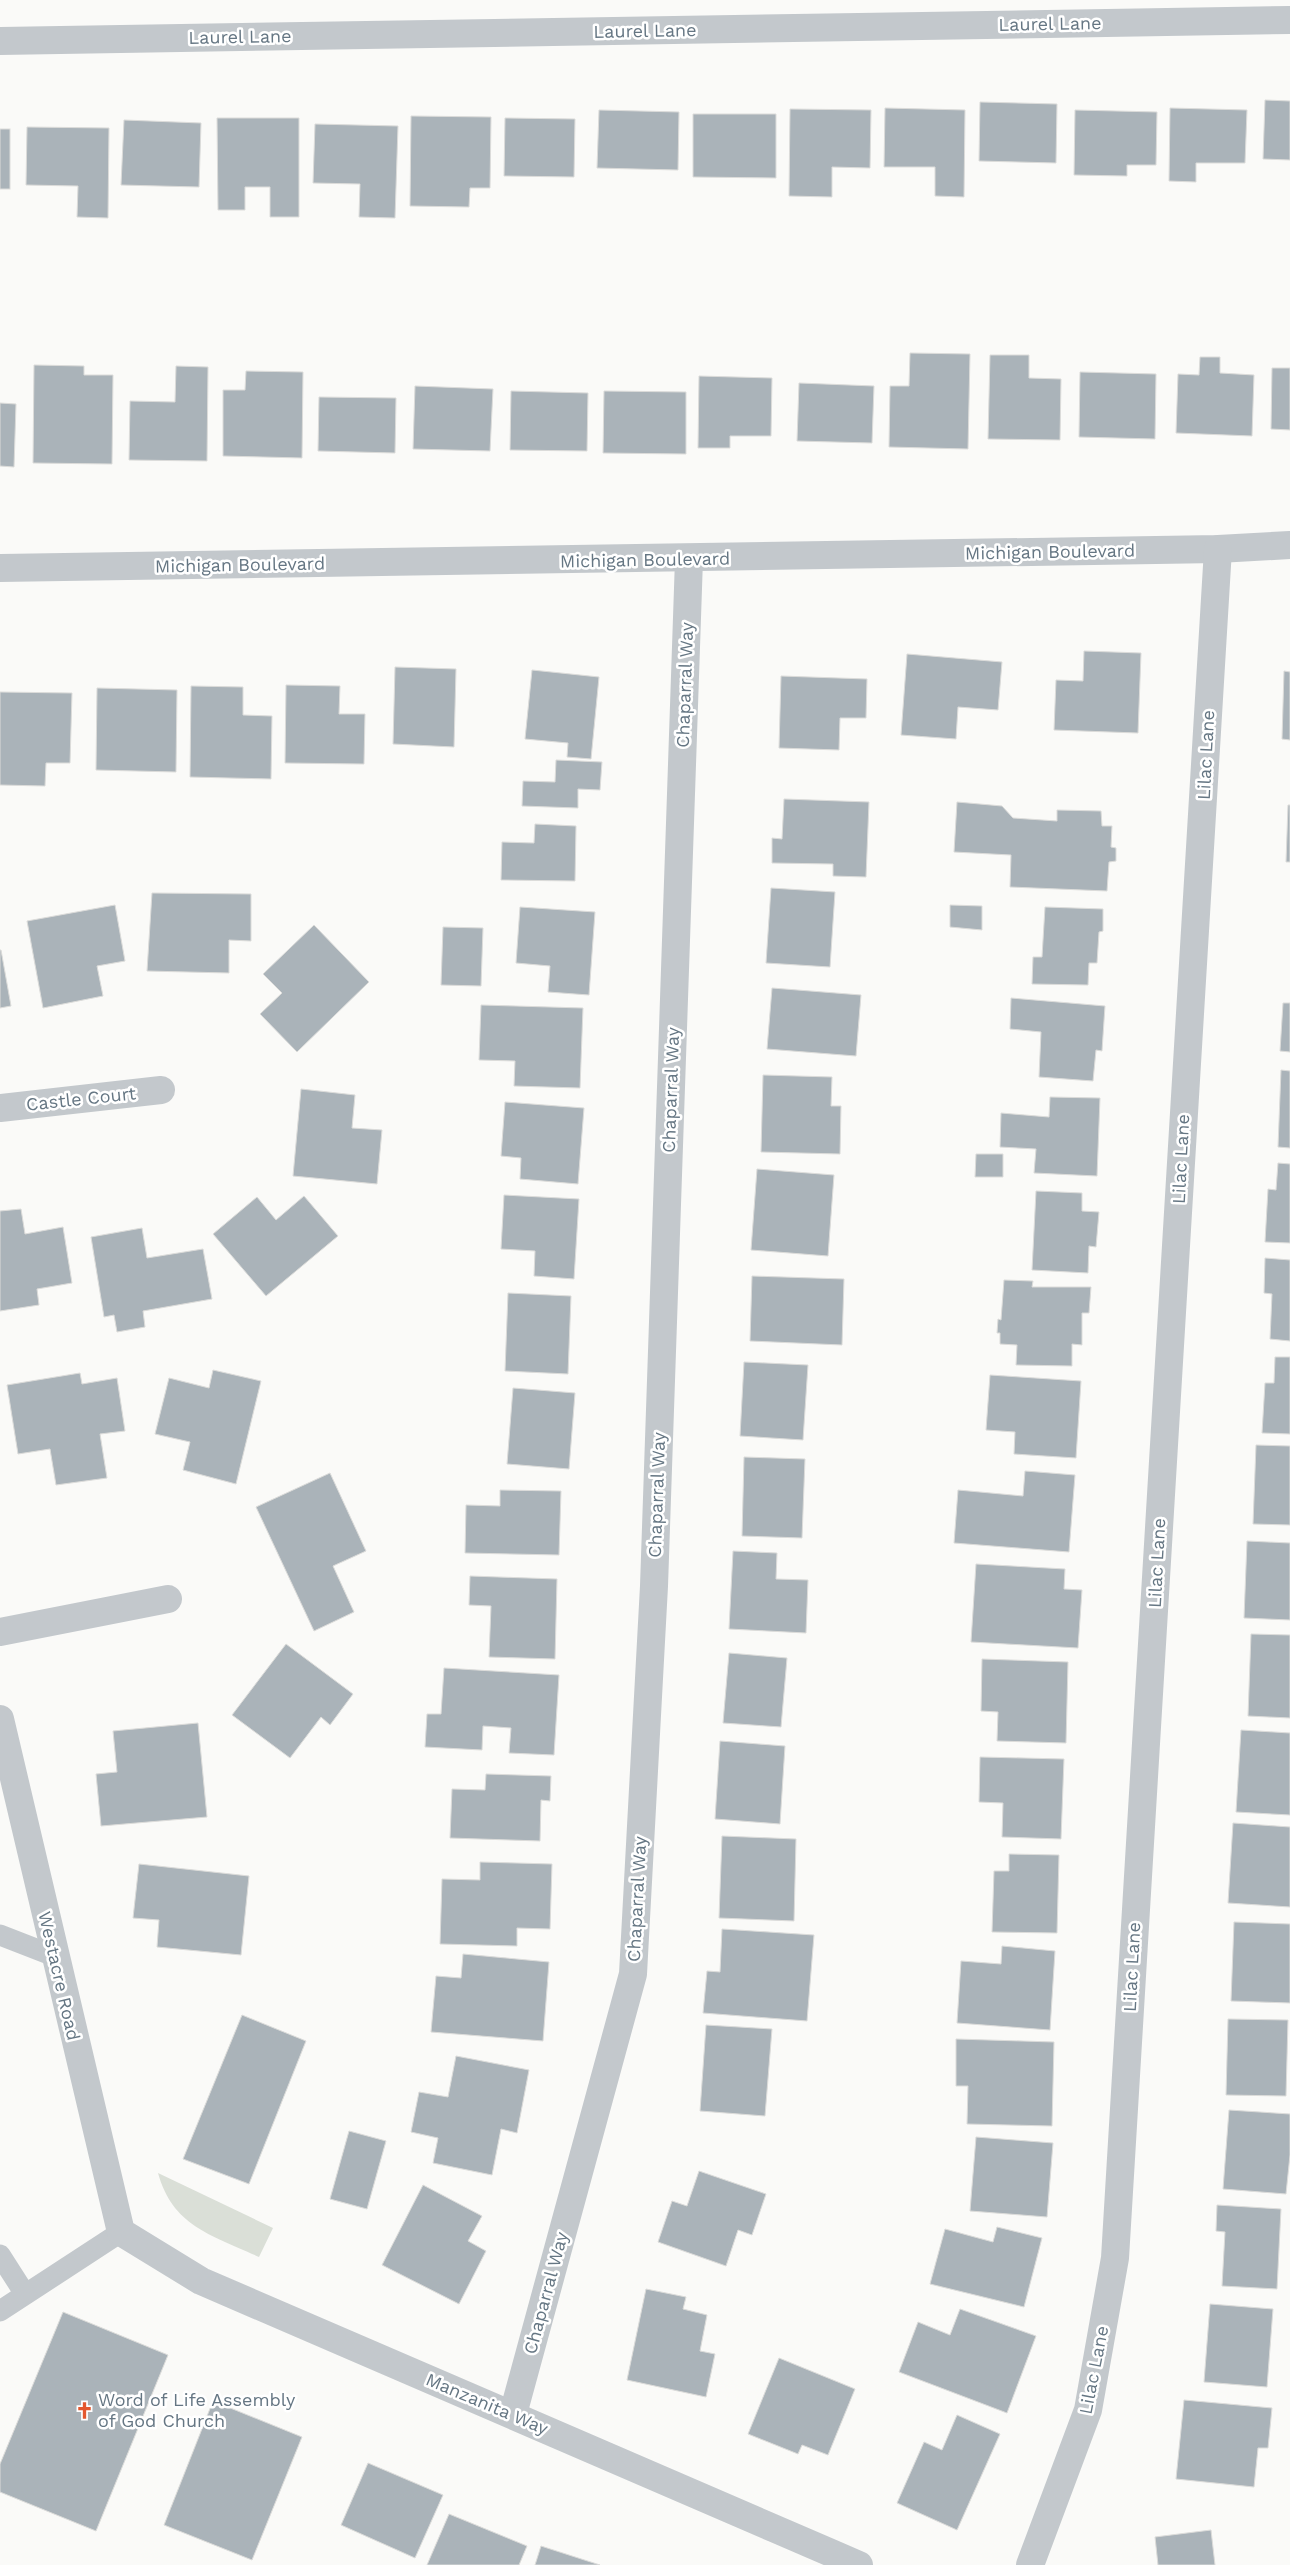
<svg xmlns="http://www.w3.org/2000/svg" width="1290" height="2565" font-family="'Work Sans',sans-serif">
	<rect width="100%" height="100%" fill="#fafaf8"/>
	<path fill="#dadfd7" d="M158 2173 273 2228 259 2257C212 2235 173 2227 158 2173Z"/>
	<g fill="#aab3b9" stroke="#dcdcda">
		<polygon points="1265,100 1290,101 1290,160 1263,159"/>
		<polygon points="980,102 1057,104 1056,163 979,161"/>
		<polygon points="885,108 965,110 964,197 935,196 935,167 884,167"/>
		<polygon points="1170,108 1247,110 1245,163 1196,163 1196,182 1169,181"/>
		<polygon points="790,109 871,110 870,168 832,167 832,197 789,196"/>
		<polygon points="599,110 679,112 678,170 597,168"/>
		<polygon points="1075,110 1157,112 1156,165 1127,165 1127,176 1074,175"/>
		<polygon points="693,114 776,114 776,178 693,177"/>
		<polygon points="411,116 491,117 490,188 470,188 469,207 410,206"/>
		<polygon points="217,118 299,118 299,217 270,217 270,187 245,187 245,210 218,210"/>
		<polygon points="505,118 575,119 574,177 504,176"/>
		<polygon points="124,120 201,123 199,187 121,185"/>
		<polygon points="315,124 398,126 395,218 359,217 360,184 313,183"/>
		<polygon points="27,127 109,128 108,218 77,217 78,186 26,185"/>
		<rect x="0" y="129" width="10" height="60"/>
		<polygon points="910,353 970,354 968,449 889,447 890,386 909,386"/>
		<polygon points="990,355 1029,355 1029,378 1061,379 1060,440 988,439"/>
		<polygon points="1200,357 1220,357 1220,373 1254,375 1252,436 1176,433 1178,374 1199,375"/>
		<polygon points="34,365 84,366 84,375 113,375 112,464 33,463"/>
		<polygon points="176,366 208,367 207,461 129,460 130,401 175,402"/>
		<polygon points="1272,368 1290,368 1290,430 1271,429"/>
		<polygon points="246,371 303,372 302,458 223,456 223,390 245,390"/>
		<polygon points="1080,372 1156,374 1155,439 1079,437"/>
		<polygon points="699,376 772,378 771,436 730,436 730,448 698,448"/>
		<polygon points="799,383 874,386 872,443 797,441"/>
		<polygon points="415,386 493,389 490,451 413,449"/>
		<polygon points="511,391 588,393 587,451 510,450"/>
		<polygon points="604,391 686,392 686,454 603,453"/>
		<polygon points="319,397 396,398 395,453 318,451"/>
		<polygon points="0,403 16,404 14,467 0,466"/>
		<polygon points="1084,651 1141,653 1138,733 1054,730 1056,680 1083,681"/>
		<polygon points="907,654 1002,662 998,710 958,707 956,739 901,735"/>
		<polygon points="395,667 456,669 454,747 393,744"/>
		<polygon points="532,670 599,677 591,759 567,757 568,743 525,739"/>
		<polygon points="1284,671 1290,672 1290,740 1282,739"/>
		<polygon points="781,676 867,679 866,718 840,718 839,750 779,748"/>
		<polygon points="286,685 340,686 339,714 365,714 364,764 285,763"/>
		<polygon points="191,686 243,687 243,715 272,716 271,779 190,777"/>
		<polygon points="97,688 177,690 176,772 96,770"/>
		<polygon points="0,692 72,693 70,763 46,763 45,786 0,785"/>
		<polygon points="556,760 602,762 600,790 578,789 578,808 522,806 523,781 555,782"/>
		<polygon points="784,799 869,802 866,877 833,876 833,864 772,863 772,838 782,839"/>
		<polygon points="957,802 1002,806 1013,818 1057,821 1057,810 1101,811 1102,826 1112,826 1111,847 1116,848 1116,861 1109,862 1107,891 1010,887 1011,855 954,852"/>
		<polygon points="1288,805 1290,805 1290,862 1286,862"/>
		<polygon points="535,824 576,826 575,881 501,880 502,842 534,843"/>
		<polygon points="771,888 835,892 830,967 766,963"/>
		<polygon points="152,893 251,894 251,941 229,940 229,973 147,971"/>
		<polygon points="115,905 125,961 97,966 103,996 43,1008 27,921"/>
		<polygon points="950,905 982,906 982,930 950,927"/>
		<polygon points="520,907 595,912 589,995 548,992 550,966 516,963"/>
		<polygon points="1045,907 1103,909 1103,931 1099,932 1097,963 1089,963 1088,985 1032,984 1033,957 1042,957"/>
		<polygon points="314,925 369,982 297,1052 260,1014 282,993 263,974"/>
		<polygon points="443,927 483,928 481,986 441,985"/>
		<polygon points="1,950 11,1006 0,1008 0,950"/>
		<polygon points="772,988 861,995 856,1056 767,1049"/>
		<polygon points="1011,998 1105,1006 1102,1051 1096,1050 1093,1081 1039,1077 1041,1032 1010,1029"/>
		<polygon points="1283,1003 1290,1003 1290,1052 1280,1051"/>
		<polygon points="481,1005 583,1008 580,1088 514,1086 515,1061 479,1060"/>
		<polygon points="1281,1070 1290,1071 1290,1148 1278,1147"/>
		<polygon points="763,1075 832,1077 831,1106 841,1106 840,1154 761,1152"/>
		<polygon points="301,1089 355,1095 352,1128 382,1130 377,1184 293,1176"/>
		<polygon points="1050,1097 1100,1098 1097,1176 1034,1173 1036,1149 1000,1147 1001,1113 1049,1117"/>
		<polygon points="505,1102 584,1108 578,1184 520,1179 521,1158 501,1156"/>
		<polygon points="976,1154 1003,1154 1003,1177 975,1177"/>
		<polygon points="1278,1163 1290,1164 1290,1243 1265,1242 1268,1189 1276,1190"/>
		<polygon points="757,1169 834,1175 828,1256 751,1250"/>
		<polygon points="1036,1191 1082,1193 1082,1211 1099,1212 1096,1247 1089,1246 1088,1273 1032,1270"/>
		<polygon points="504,1195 579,1199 574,1279 534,1276 535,1251 501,1249"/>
		<polygon points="304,1196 338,1236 266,1296 213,1234 257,1197 276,1220"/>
		<polygon points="21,1209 25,1234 63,1227 72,1283 37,1289 39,1305 0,1311 0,1211"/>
		<polygon points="142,1228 147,1258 203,1249 212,1299 143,1311 145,1327 117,1332 114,1315 104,1317 91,1237"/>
		<polygon points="1265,1258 1290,1260 1290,1341 1270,1339 1272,1294 1264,1293"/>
		<polygon points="752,1276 844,1279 842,1345 750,1341"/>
		<polygon points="1004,1280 1033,1281 1032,1287 1091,1287 1089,1313 1082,1313 1082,1345 1072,1344 1072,1366 1016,1365 1017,1345 1000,1344 1000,1333 997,1333 998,1319 1001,1320"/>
		<polygon points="508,1293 571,1296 568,1374 505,1371"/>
		<polygon points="1275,1357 1290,1357 1290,1434 1262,1433 1265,1383 1274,1383"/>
		<polygon points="744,1362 808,1365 803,1440 740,1436"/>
		<polygon points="213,1370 261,1381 236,1484 183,1470 190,1442 155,1434 169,1378 209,1388"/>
		<polygon points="80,1373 82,1384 117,1378 125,1431 100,1434 107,1478 56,1485 50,1449 18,1454 7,1385"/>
		<polygon points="990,1375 1081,1381 1076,1458 1014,1454 1015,1432 986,1430"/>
		<polygon points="513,1388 575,1393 569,1469 507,1464"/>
		<polygon points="1256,1445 1290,1446 1290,1525 1253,1524"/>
		<polygon points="744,1457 805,1459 802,1538 742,1536"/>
		<polygon points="1025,1471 1075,1475 1069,1552 954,1543 958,1490 1023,1496"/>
		<polygon points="330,1473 366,1551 333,1566 354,1612 314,1631 256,1507"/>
		<polygon points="500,1490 561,1491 559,1555 465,1553 466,1505 500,1506"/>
		<polygon points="1247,1541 1290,1543 1290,1620 1244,1618"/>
		<polygon points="733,1551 777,1553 776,1579 808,1580 806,1633 729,1629"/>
		<polygon points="976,1564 1065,1569 1064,1589 1082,1590 1078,1648 971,1642"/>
		<polygon points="470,1576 557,1579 555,1659 489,1657 491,1606 469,1605"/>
		<polygon points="1251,1634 1290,1635 1290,1718 1248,1716"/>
		<polygon points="286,1644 353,1694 330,1725 321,1717 290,1758 232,1715"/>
		<polygon points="729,1653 787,1658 781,1727 723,1723"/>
		<polygon points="982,1659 1068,1662 1066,1743 997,1741 998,1712 981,1711"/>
		<polygon points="444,1668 559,1675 554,1755 509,1753 511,1728 483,1726 482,1750 425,1747 427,1714 441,1714"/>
		<polygon points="198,1723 207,1817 101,1826 96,1774 117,1772 113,1731"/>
		<polygon points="1241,1730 1290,1733 1290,1815 1236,1812"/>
		<polygon points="720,1741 785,1746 780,1824 715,1819"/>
		<polygon points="980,1757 1064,1759 1061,1839 1002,1837 1003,1803 979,1802"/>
		<polygon points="486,1774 551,1776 550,1801 541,1800 540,1841 450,1838 452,1789 485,1790"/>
		<polygon points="1233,1823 1290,1827 1290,1907 1228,1903"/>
		<polygon points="722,1836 796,1839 794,1921 719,1918"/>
		<polygon points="1009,1854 1059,1855 1057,1933 992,1932 994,1871 1009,1871"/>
		<polygon points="480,1862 552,1864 550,1929 517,1928 517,1946 440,1944 442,1879 480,1880"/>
		<polygon points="139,1864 249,1876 241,1955 157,1947 159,1920 133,1918"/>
		<polygon points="1234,1922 1290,1924 1290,2003 1231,2001"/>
		<polygon points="722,1929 814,1935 807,2021 703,2013 707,1971 720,1972"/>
		<polygon points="1002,1946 1055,1951 1050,2030 957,2023 961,1961 1001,1964"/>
		<polygon points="463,1954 549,1962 543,2041 431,2032 436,1976 461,1978"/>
		<polygon points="242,2015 306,2041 249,2184 183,2159"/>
		<polygon points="1228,2019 1288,2020 1286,2096 1226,2095"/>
		<polygon points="706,2025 772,2029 765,2116 700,2111"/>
		<polygon points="956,2039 1054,2042 1052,2126 967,2124 968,2086 956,2086"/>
		<polygon points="456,2056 529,2070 517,2133 501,2129 492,2175 433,2163 438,2138 411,2132 419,2092 448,2097"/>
		<polygon points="1229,2110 1290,2114 1290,2155 1286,2194 1223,2189"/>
		<polygon points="349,2131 386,2141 367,2209 330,2199"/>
		<polygon points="976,2137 1053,2143 1047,2217 970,2211"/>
		<polygon points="699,2171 766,2194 752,2235 738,2230 726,2266 658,2242 672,2201 687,2206"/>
		<polygon points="423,2185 482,2216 468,2241 486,2251 459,2304 382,2265"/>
		<polygon points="1217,2205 1281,2209 1277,2289 1222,2286 1225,2232 1216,2231"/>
		<polygon points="997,2227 1042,2238 1024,2307 930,2284 945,2229 993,2242"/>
		<polygon points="646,2289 686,2297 683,2309 707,2315 700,2351 715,2354 706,2397 627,2380"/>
		<polygon points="1210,2304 1273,2309 1267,2387 1204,2382"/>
		<polygon points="960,2309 1036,2336 1007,2413 899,2372 918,2322 950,2335"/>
		<polygon points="63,2312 168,2355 96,2531 0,2492 0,2464"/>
		<polygon points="779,2358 855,2389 828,2455 802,2445 798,2454 748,2434"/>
		<polygon points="1184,2400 1272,2408 1268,2448 1258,2448 1254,2487 1176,2479"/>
		<polygon points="213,2401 302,2437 252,2560 164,2525"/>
		<polygon points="957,2415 1000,2434 957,2530 897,2503 924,2442 942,2450"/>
		<polygon points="368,2463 443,2495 415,2558 341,2525"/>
		<polygon points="449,2514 527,2546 519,2565 427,2565"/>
		<polygon points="1211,2530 1215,2565 1158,2565 1155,2537"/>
		<polygon points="541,2546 600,2565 535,2565"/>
	</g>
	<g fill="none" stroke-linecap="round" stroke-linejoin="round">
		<g stroke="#c3c8cc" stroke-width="21">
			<polyline points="0,1935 54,1956"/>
			<polyline points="0,2255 25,2294"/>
			<polyline points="0,2311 121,2232"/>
		</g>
		<g stroke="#c3c8cc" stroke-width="28">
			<polyline points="0,41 1290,20"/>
			<polyline points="0,568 1218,549 1290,545"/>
			<polyline points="0,1108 161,1090"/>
			<polyline points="0,1632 168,1599"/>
			<polyline points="0,1719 121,2232 201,2281 859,2565"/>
			<polyline points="513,2414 633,1974 654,1586 689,559"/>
			<polyline points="1030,2565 1088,2410 1115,2258 1218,549"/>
		</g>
	</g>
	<defs>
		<symbol id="church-bare" viewBox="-9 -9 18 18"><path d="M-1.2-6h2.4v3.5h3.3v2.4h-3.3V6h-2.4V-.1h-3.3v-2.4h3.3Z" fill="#e4572e" stroke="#fff" stroke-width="2.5" paint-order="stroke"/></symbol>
	</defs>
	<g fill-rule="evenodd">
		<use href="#church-bare" x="72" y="2398" width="25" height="25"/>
	</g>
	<g text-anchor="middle" stroke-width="5" stroke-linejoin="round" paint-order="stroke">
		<g font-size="18" fill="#657683" stroke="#fff">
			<text transform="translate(1050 24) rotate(-1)" y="6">Laurel Lane</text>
			<text transform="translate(645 31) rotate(-1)" y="6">Laurel Lane</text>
			<text transform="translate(240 37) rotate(-1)" y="6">Laurel Lane</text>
			<text transform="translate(1050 552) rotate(-1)" y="6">Michigan Boulevard</text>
			<text transform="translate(645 560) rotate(-1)" y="6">Michigan Boulevard</text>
			<text transform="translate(240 565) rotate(-1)" y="6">Michigan Boulevard</text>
			<text transform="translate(685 685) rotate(-88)" y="6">Chaparral Way</text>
			<text transform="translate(1206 755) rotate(-87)" y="6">Lilac Lane</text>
			<text transform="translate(671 1090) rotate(-88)" y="6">Chaparral Way</text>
			<text transform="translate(81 1099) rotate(-6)" y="6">Castle Court</text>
			<text transform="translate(1181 1159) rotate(-87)" y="6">Lilac Lane</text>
			<text transform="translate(657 1495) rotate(-88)" y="6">Chaparral Way</text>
			<text transform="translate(1157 1563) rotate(-87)" y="6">Lilac Lane</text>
			<text transform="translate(637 1899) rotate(-87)" y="6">Chaparral Way</text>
			<text transform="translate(1132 1967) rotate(-87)" y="6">Lilac Lane</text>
			<text transform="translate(59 1976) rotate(77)" y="6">Westacre Road</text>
			<text transform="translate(546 2293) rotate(-75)" y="6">Chaparral Way</text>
			<text transform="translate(1094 2370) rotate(-79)" y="6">Lilac Lane</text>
			<text transform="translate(487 2404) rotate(23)" y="6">Manzanita Way</text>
		</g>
		<g font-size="18" fill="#657683" stroke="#fff" text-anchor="start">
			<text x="98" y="2406">Word of Life Assembly<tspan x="98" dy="21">of God Church</tspan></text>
		</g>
	</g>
</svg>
